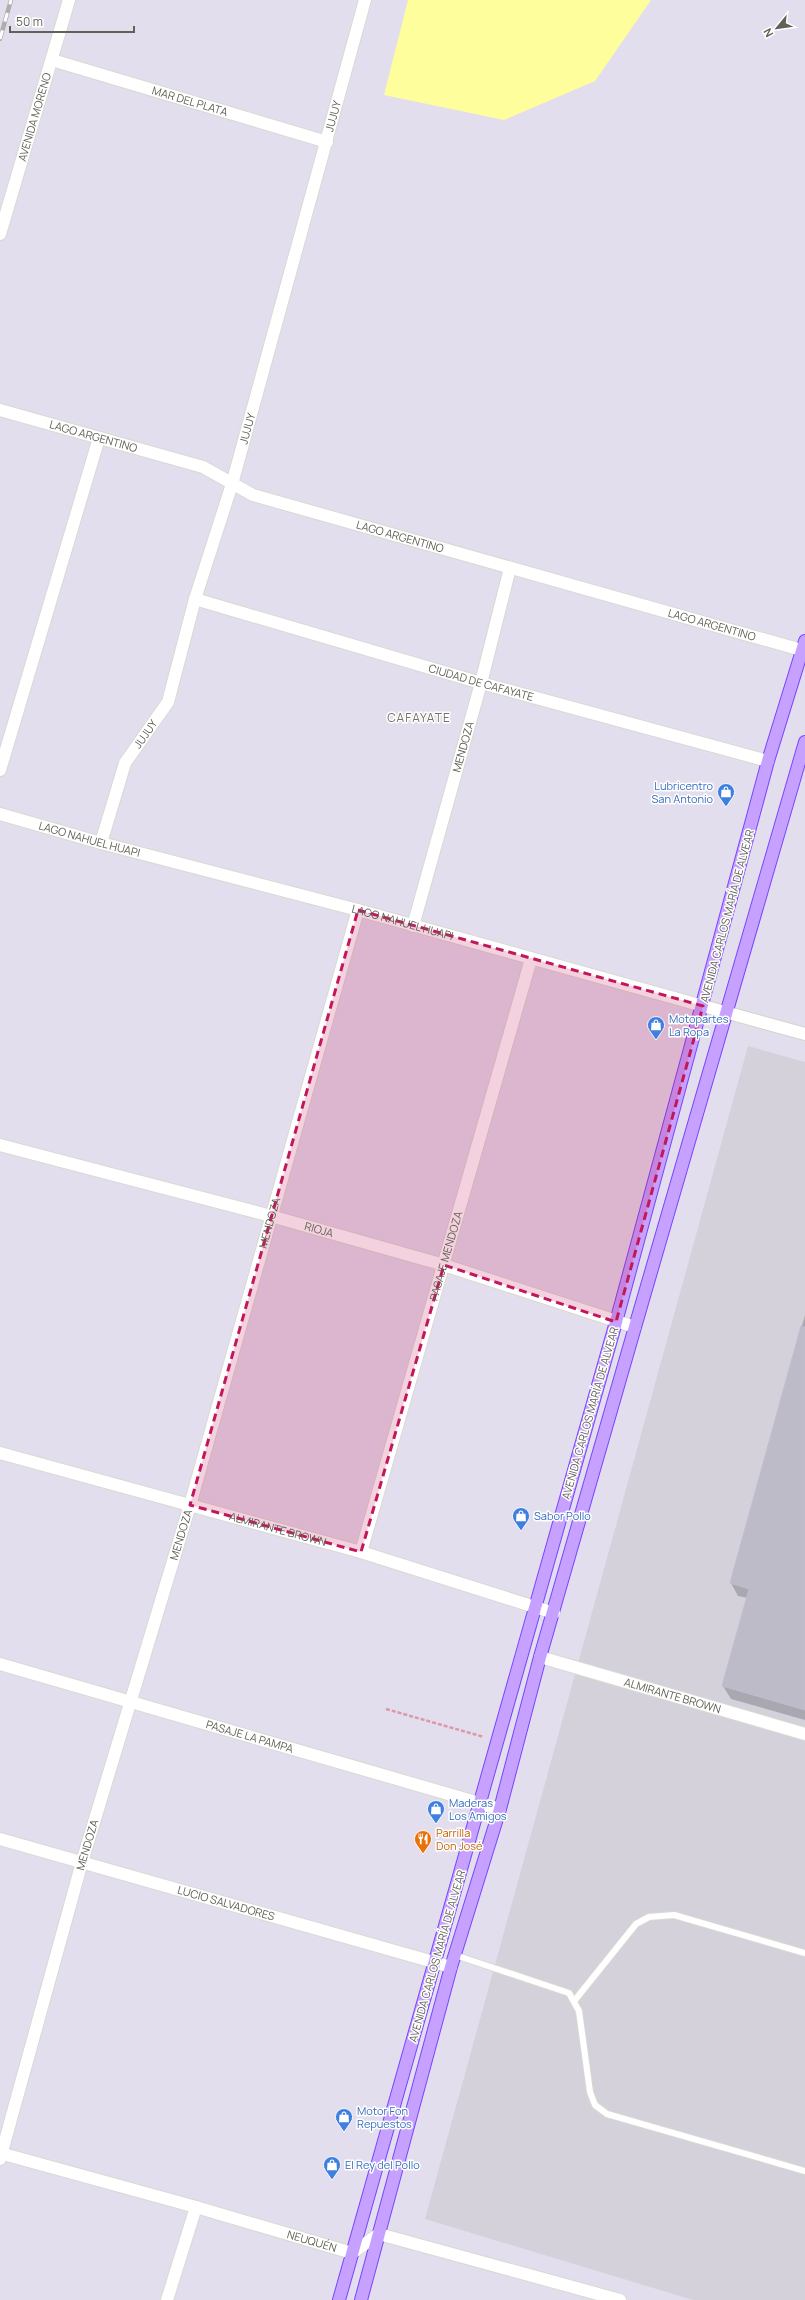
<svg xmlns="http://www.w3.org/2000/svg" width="805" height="2300" font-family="Manrope,sans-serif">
	<rect width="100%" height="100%" fill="#e3deed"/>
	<polygon fill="#d4d1db" points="748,1046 805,1062 805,2300 693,2300 425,2219"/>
	<polygon fill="#fffe9c" points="408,0 651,0 595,81 504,120 384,95"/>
	<polygon fill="#0003" points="805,1315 805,1720 731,1699 723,1686 748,1598 738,1596 731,1583"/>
	<polygon fill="#bebbc8" stroke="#c1bcd2" points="801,1326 805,1327 805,1710 722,1686 749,1589 730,1583"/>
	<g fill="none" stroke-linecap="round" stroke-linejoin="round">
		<defs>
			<g id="service">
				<polyline points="455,1955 569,1993 579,2011 590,2092 595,2105 607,2114 805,2171"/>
				<polyline points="575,2000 636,1924 649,1917 674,1915 805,1953"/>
			</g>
			<g id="minor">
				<path id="s1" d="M52 60 327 142"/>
				<path id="s2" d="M0 234 69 0"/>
				<path id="s3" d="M0 410 203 467 253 495 805 651"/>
				<path id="s4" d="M195 599 481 683 768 761"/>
				<polyline points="0,770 99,438"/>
				<path id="s5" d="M0 814 101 843 358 910 703 1006"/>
				<path id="s6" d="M101 843 125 763 168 702 195 599 232 484 365 0"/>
				<path id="s7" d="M413 926 481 683 510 568"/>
				<path id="s8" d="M0 1145 271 1216 444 1265 635 1327"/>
				<path id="s9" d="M0 1453 361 1552 554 1613"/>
				<path id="s10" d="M361 1552 531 959"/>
				<path id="s11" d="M540 1657 805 1734"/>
				<path id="s12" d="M0 1664 500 1809"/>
				<path id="s13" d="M0 2153 196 2207 352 2253 379 2234 620 2300"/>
				<path id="s14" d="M0 2159 82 1862 190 1505 358 910"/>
				<polyline points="167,2300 196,2207"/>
			</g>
			<g id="tertiary">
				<path id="s15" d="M0 1839 451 1967"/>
			</g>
			<polyline id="secondary" points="703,1006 805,1034"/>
			<g id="primary">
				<polyline points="339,2300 616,1322 768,761 805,641"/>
				<polyline points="361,2300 451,1967 500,1809 540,1657 635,1327 805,742"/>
			</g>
		</defs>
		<use href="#service" stroke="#d8dad2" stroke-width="8"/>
		<use href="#minor" stroke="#d8dad2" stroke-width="14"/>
		<use href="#tertiary" stroke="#d8dad2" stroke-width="14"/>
		<use href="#secondary" stroke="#d2d5c9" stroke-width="14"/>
		<use href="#primary" stroke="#7845ff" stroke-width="14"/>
		<polyline stroke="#db99a5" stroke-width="2.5" stroke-dasharray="4 2" stroke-linecap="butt" points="386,1709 484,1737"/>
		<use href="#service" stroke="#fff" stroke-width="6"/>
		<use href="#minor" stroke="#fff" stroke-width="12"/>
		<use href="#tertiary" stroke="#fff" stroke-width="12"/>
		<use href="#secondary" stroke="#fff" stroke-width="12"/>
		<use href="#primary" stroke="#c6a1ff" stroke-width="12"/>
		<defs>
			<polyline id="rail" points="0,39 11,0"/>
		</defs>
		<use href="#rail" stroke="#aeafad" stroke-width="4.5"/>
		<use href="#rail" stroke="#fff" stroke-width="3" stroke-dasharray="9" stroke-linecap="butt"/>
	</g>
	<path fill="#c2185b" fill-opacity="0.2" stroke="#c2185b" stroke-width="3" stroke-dasharray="8 5" stroke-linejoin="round" d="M358 910 703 1006 616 1322 444 1265 361 1552 190 1505Z"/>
	<defs>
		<symbol id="shop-pin" viewBox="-11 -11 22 30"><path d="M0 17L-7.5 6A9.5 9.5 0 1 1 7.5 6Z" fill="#3f7fe0" stroke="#fff"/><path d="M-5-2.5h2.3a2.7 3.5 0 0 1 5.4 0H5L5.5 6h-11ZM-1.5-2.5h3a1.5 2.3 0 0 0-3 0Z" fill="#fff"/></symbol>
		<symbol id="restaurant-pin" viewBox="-11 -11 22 30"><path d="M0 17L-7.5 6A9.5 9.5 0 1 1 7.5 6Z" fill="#e8710a" stroke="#fff"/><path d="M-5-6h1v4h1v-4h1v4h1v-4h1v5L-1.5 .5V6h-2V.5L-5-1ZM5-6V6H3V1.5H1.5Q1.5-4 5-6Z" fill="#fff"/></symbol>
	</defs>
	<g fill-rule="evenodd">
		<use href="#shop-pin" x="716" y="782" width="20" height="27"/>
		<use href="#shop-pin" x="646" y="1015" width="20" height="27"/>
		<use href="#shop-pin" x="511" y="1506" width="20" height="27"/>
		<use href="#shop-pin" x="426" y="1799" width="20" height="27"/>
		<use href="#restaurant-pin" x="413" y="1829" width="20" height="27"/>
		<use href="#shop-pin" x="334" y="2107" width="20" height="27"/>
		<use href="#shop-pin" x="322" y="2155" width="20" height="27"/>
	</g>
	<g text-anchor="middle" stroke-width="3" stroke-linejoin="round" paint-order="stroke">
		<g font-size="11" fill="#606157" stroke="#fff">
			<text dy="4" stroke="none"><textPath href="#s1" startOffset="144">MAR DEL PLATA</textPath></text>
			<text dy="4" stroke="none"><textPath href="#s6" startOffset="767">JUJUY</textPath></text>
			<text dy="4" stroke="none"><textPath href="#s2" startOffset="122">AVENIDA MORENO</textPath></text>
			<text dy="4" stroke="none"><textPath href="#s6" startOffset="443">JUJUY</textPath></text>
			<text dy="4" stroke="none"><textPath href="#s3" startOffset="97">LAGO ARGENTINO</textPath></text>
			<text dy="4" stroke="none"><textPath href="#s3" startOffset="421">LAGO ARGENTINO</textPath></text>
			<text dy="4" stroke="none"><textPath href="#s3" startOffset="745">LAGO ARGENTINO</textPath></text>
			<text dy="4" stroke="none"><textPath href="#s4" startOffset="298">CIUDAD DE CAFAYATE</textPath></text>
			<text dy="4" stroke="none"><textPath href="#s6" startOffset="119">JUJUY</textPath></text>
			<text dy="4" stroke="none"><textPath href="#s7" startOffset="186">MENDOZA</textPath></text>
			<text dy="4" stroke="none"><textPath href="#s5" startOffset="93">LAGO NAHUEL HUAPI</textPath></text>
			<text transform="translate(727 916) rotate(-75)" y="4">AVENIDA CARLOS MARÍA DE ALVEAR</text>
			<text dy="4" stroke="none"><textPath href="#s5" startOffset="417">LAGO NAHUEL HUAPI</textPath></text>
			<text dy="4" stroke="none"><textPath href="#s14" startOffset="974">MENDOZA</textPath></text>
			<text dy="4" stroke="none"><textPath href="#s8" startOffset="330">RIOJA</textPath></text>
			<text dy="4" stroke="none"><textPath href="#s10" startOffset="308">PASAJE MENDOZA</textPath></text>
			<text transform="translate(590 1413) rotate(-74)" y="4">AVENIDA CARLOS MARÍA DE ALVEAR</text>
			<text dy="4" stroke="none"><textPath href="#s9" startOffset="288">ALMIRANTE BROWN</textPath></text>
			<text dy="4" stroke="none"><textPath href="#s14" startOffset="650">MENDOZA</textPath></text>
			<text dy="4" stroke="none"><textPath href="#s11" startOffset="138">ALMIRANTE BROWN</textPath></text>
			<text dy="4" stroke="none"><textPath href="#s12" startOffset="260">PASAJE LA PAMPA</textPath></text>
			<text dy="4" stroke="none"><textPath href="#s14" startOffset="326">MENDOZA</textPath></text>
			<text dy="4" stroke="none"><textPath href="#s15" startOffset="235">LUCIO SALVADORES</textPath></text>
			<text transform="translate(437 1956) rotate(-74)" y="4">AVENIDA CARLOS MARÍA DE ALVEAR</text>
			<text dy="4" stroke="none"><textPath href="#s13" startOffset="324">NEUQUÉN</textPath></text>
		</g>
		<g font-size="11" fill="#366cbe" stroke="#fff" text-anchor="start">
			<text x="713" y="790" text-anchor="end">Lubricentro<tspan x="713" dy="13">San Antonio</tspan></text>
			<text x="669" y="1023">Motopartes<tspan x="669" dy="13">La Ropa</tspan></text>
			<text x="534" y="1520">Sabor Pollo</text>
			<text x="449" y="1807">Maderas<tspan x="449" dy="13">Los Amigos</tspan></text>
			<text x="357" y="2115">Motor Fon<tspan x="357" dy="13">Repuestos</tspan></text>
			<text x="345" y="2169">El Rey del Pollo</text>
		</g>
		<g font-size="11" fill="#c56008" stroke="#fff" text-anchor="start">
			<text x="436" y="1837">Parrilla<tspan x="436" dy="13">Don José</tspan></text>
		</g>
		<g font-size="12" letter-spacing="1" fill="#737468" stroke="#fff">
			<text x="419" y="722">CAFAYATE</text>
		</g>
	</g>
	<g transform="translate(777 28) rotate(241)" stroke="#ffffff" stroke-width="3" paint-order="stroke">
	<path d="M0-3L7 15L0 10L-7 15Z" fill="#606157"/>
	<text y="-6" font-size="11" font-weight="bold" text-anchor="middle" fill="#606157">N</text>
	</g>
	<path d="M10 26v6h124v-6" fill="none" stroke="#606157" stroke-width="2"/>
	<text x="16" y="26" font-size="12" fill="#606157" stroke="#ffffff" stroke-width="3" paint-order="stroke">50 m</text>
</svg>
